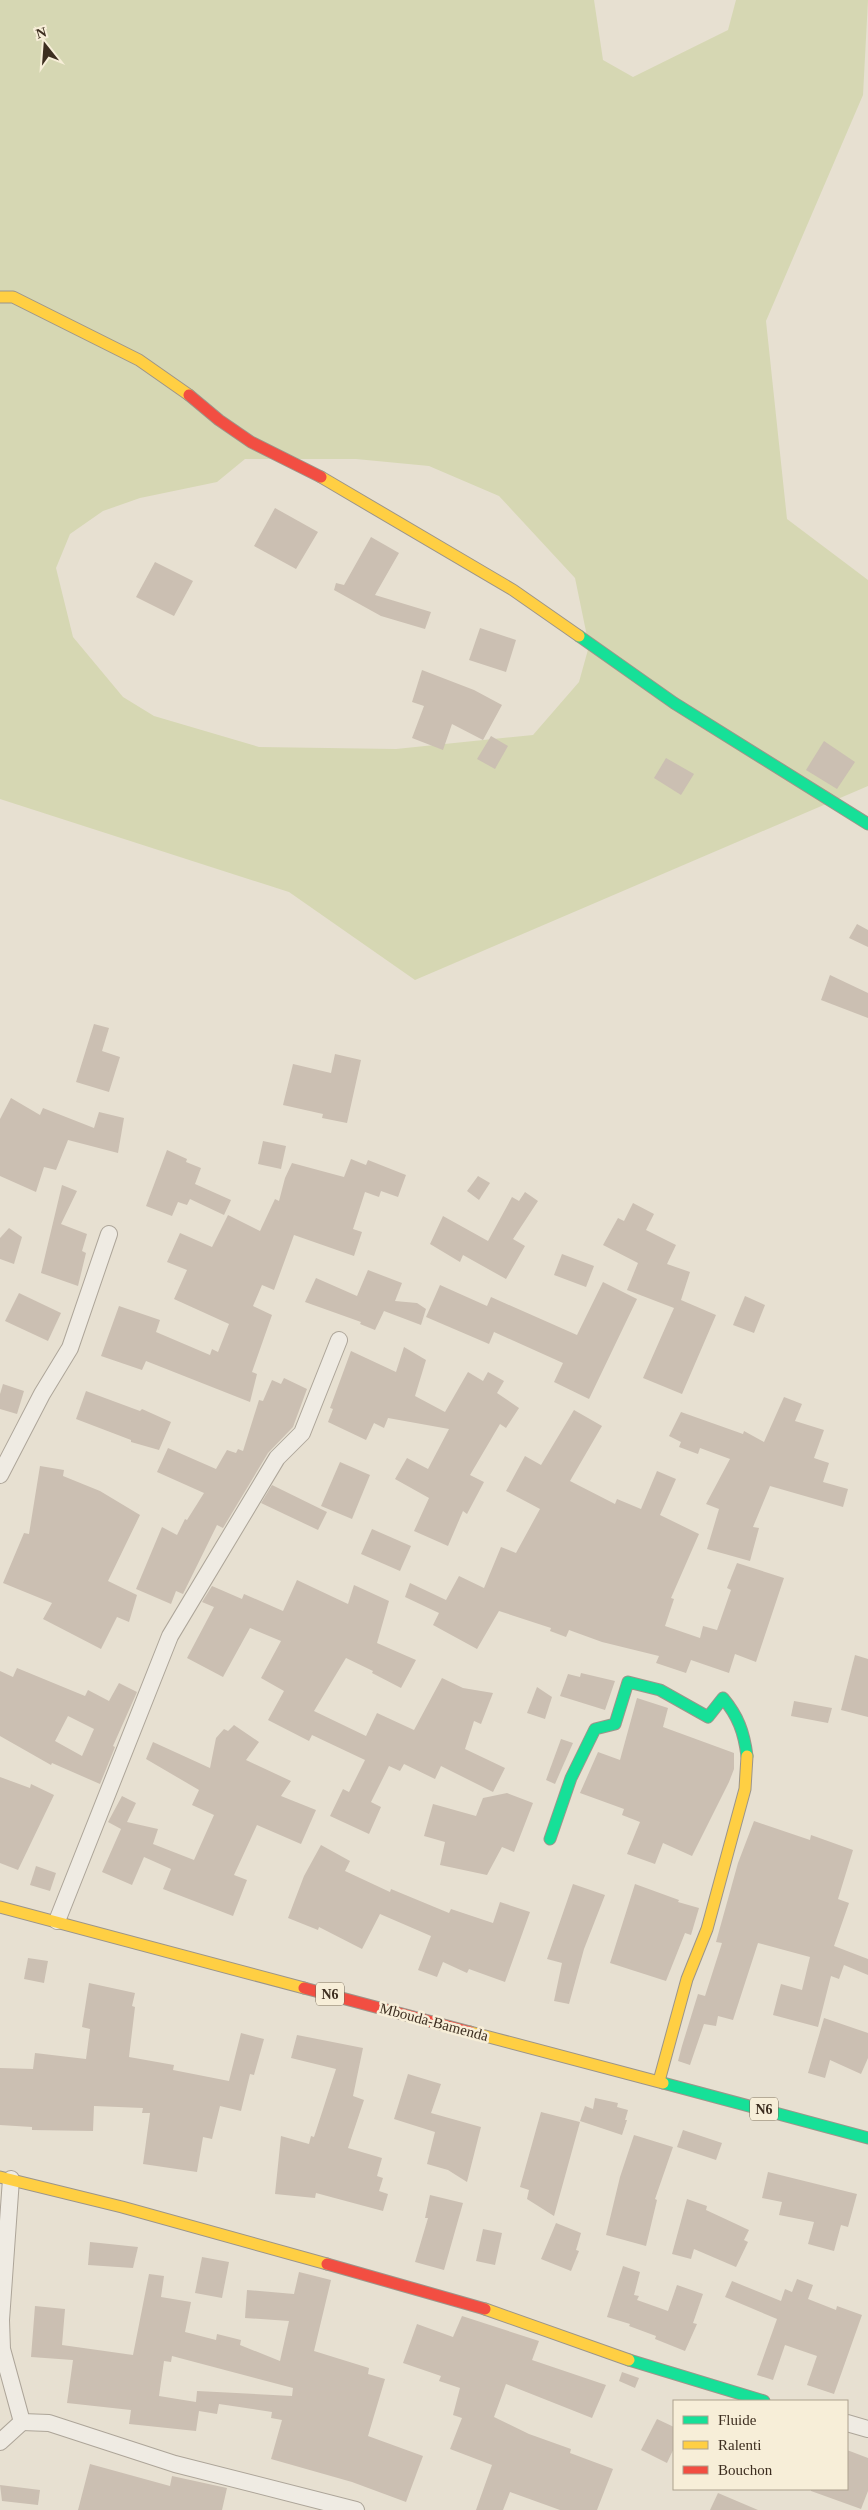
<svg xmlns="http://www.w3.org/2000/svg" width="868" height="2510" font-family="'Times New Roman',serif">
	<rect width="100%" height="100%" fill="#e7e0d1"/>
	<path fill="#d6d7b3" fill-rule="evenodd" d="M0 0H594L603 60 633 77 728 30 736 0H868L863 95 766 321 787 519 868 580V786L415 980 289 892 0 799ZM245 459H356L429 466 499 496 575 578 589 646 579 682 533 735 396 749 259 747 154 716 123 697 73 637 56 568 70 534 103 511 140 498 217 482Z"/>
	<g fill="#cbbfb2" fill-rule="evenodd">
		<polygon points="275,508 318,532 296,569 254,546"/>
		<polygon points="371,537 399,553 375,595 431,612 425,629 381,616 334,590 336,583 344,585"/>
		<polygon points="155,562 193,581 174,616 136,597"/>
		<polygon points="480,628 516,640 506,672 469,660"/>
		<polygon points="422,670 474,690 502,705 483,740 452,724 443,750 412,738 424,706 412,702"/>
		<polygon points="491,736 508,746 495,769 477,759"/>
		<polygon points="824,741 855,762 837,789 806,770"/>
		<polygon points="666,758 694,774 681,795 654,778"/>
		<polygon points="857,924 868,930 868,947 849,938"/>
		<polygon points="830,975 868,993 868,1018 821,1000"/>
		<polygon points="94,1024 109,1028 102,1051 120,1057 109,1092 76,1082"/>
		<polygon points="335,1054 361,1060 347,1123 322,1118 323,1114 283,1105 293,1064 331,1073"/>
		<polygon points="11,1098 40,1115 43,1108 94,1128 99,1112 124,1118 118,1153 68,1140 56,1170 44,1167 36,1192 0,1176 0,1119"/>
		<polygon points="263,1141 286,1146 281,1169 258,1164"/>
		<polygon points="167,1150 187,1159 186,1162 201,1168 195,1184 231,1200 224,1215 190,1199 187,1205 178,1202 172,1216 146,1206"/>
		<polygon points="351,1159 366,1165 368,1160 406,1175 398,1197 381,1191 379,1197 365,1192 353,1229 362,1232 354,1256 294,1235 274,1290 262,1285 253,1306 272,1315 252,1372 257,1374 250,1402 146,1361 142,1370 101,1356 119,1306 160,1320 156,1332 210,1355 212,1349 218,1352 229,1324 174,1299 187,1270 167,1262 180,1233 212,1247 228,1215 260,1231 275,1199 279,1201 285,1178 292,1163 344,1177"/>
		<polygon points="478,1176 490,1183 479,1200 467,1191"/>
		<polygon points="62,1185 77,1191 61,1224 87,1234 82,1251 86,1253 78,1286 41,1273"/>
		<polygon points="525,1192 538,1201 513,1239 525,1246 506,1279 463,1255 460,1262 430,1244 443,1216 488,1241 512,1197 519,1201"/>
		<polygon points="633,1203 654,1214 646,1230 676,1245 667,1264 690,1272 681,1300 716,1315 682,1394 643,1378 674,1308 627,1290 638,1263 603,1245 618,1218 624,1221"/>
		<polygon points="9,1228 22,1237 14,1264 0,1259 0,1238"/>
		<polygon points="562,1254 594,1266 586,1287 554,1275"/>
		<polygon points="368,1270 402,1283 395,1301 417,1303 426,1309 421,1325 384,1311 375,1330 360,1324 361,1322 305,1302 316,1278 357,1296"/>
		<polygon points="603,1282 637,1299 589,1399 554,1382 563,1363 494,1332 489,1344 426,1317 440,1285 487,1306 491,1297 577,1335"/>
		<polygon points="19,1293 61,1313 48,1341 5,1321"/>
		<polygon points="745,1296 765,1305 754,1333 733,1325"/>
		<polygon points="404,1347 426,1360 415,1396 445,1412 468,1372 483,1381 488,1372 504,1381 497,1393 519,1408 506,1428 500,1424 470,1475 484,1482 467,1514 463,1511 448,1546 414,1531 429,1498 395,1479 407,1458 428,1469 449,1429 388,1418 384,1428 374,1423 366,1440 328,1422 333,1409 330,1408 351,1351 396,1372"/>
		<polygon points="284,1378 307,1389 293,1427 268,1453 223,1528 217,1525 183,1594 176,1591 171,1604 136,1589 162,1527 177,1535 185,1519 187,1520 204,1493 157,1472 168,1448 216,1469 227,1450 236,1453 238,1449 243,1451 259,1400 263,1401 272,1380 281,1384"/>
		<polygon points="3,1384 24,1391 17,1414 0,1409 0,1394"/>
		<polygon points="86,1391 140,1411 142,1409 171,1422 159,1450 131,1442 131,1440 76,1419"/>
		<polygon points="784,1397 802,1404 795,1421 824,1430 814,1458 829,1463 823,1482 848,1489 843,1507 770,1486 753,1527 759,1528 750,1561 707,1549 719,1509 706,1504 730,1459 700,1448 698,1454 679,1447 681,1442 669,1436 681,1412 743,1434 744,1431 764,1442"/>
		<polygon points="574,1410 602,1426 570,1481 615,1504 617,1499 641,1509 657,1471 676,1479 660,1515 699,1534 671,1598 674,1599 665,1626 700,1638 703,1626 717,1630 731,1590 727,1588 737,1563 784,1578 756,1662 735,1654 729,1673 691,1660 686,1673 656,1663 659,1656 602,1642 569,1630 566,1637 550,1631 551,1628 499,1611 477,1649 433,1625 439,1613 405,1597 410,1583 446,1600 459,1576 484,1588 501,1547 516,1553 540,1509 506,1491 525,1456 541,1465"/>
		<polygon points="340,1462 370,1475 352,1519 321,1506"/>
		<polygon points="40,1466 64,1470 63,1476 100,1491 140,1515 108,1581 137,1595 129,1622 117,1617 101,1649 43,1619 52,1603 3,1583 24,1533 29,1534"/>
		<polygon points="272,1485 327,1512 318,1530 261,1503"/>
		<polygon points="372,1529 411,1546 400,1571 361,1554"/>
		<polygon points="297,1580 348,1604 354,1585 389,1601 377,1643 416,1660 401,1688 372,1673 373,1671 346,1658 314,1711 366,1736 377,1713 414,1730 442,1678 463,1688 493,1693 481,1724 474,1721 465,1749 505,1768 493,1792 441,1766 435,1779 404,1764 400,1771 389,1766 371,1802 381,1807 369,1834 330,1816 343,1789 349,1792 365,1760 312,1735 309,1741 268,1720 284,1691 261,1678 281,1641 250,1628 223,1677 187,1658 214,1607 202,1602 212,1586 242,1599 244,1594 283,1611"/>
		<polygon points="855,1655 868,1659 868,1717 841,1710"/>
		<path d="M17 1668 85 1696 88 1690 109 1701 119 1683 137 1692 113 1746 115 1747 100 1784 52 1763 51 1765 0 1736V1671L13 1677ZM68 1716 94 1729 82 1756 55 1741Z"/>
		<polygon points="581,1673 615,1681 605,1710 560,1696 568,1674 580,1677"/>
		<polygon points="537,1687 552,1697 545,1719 527,1713"/>
		<polygon points="637,1698 668,1708 663,1727 734,1753 734,1769 729,1782 692,1856 663,1843 655,1864 627,1854 640,1822 622,1815 624,1809 580,1793 598,1752 620,1760"/>
		<polygon points="794,1701 832,1708 828,1723 791,1716"/>
		<polygon points="234,1725 259,1742 246,1760 291,1781 281,1796 316,1810 301,1844 257,1825 234,1875 247,1880 233,1916 163,1889 171,1869 144,1857 132,1885 102,1872 121,1829 108,1822 122,1796 136,1803 127,1822 158,1829 153,1844 194,1860 214,1815 192,1805 199,1790 146,1759 153,1742 210,1768 216,1738 224,1729 228,1731"/>
		<polygon points="561,1739 573,1743 555,1784 546,1780"/>
		<polygon points="0,1777 30,1788 31,1784 54,1795 18,1870 0,1863"/>
		<polygon points="507,1793 533,1803 514,1852 502,1847 487,1875 440,1865 445,1842 424,1836 433,1804 476,1816 483,1798"/>
		<polygon points="754,1821 810,1840 811,1835 853,1850 838,1899 849,1903 834,1946 868,1959 868,1975 844,1965 839,1979 831,1976 818,2027 773,2015 781,1984 802,1990 810,1957 758,1943 733,2020 718,2016 716,2026 704,2024 690,2065 678,2061 682,2046 698,1994 705,1996 722,1943 716,1942 738,1863"/>
		<polygon points="321,1845 350,1861 345,1871 390,1892 391,1889 449,1913 451,1909 493,1923 500,1902 530,1912 505,1982 469,1969 467,1973 443,1962 437,1977 418,1970 431,1936 380,1914 362,1949 319,1927 318,1930 288,1918 304,1876"/>
		<polygon points="36,1866 56,1873 50,1891 30,1885"/>
		<polygon points="573,1884 605,1895 584,1949 569,2004 554,2001 562,1963 547,1959"/>
		<polygon points="635,1884 679,1900 678,1902 699,1908 691,1935 685,1933 666,1981 610,1963"/>
		<polygon points="28,1958 48,1961 44,1983 24,1979"/>
		<polygon points="89,1983 135,1993 132,2006 135,2007 129,2057 174,2065 173,2070 229,2081 241,2033 264,2039 254,2075 250,2074 241,2111 220,2106 212,2139 203,2137 197,2172 143,2164 150,2113 142,2113 143,2108 94,2106 93,2131 32,2130 32,2127 0,2125 0,2068 33,2069 35,2053 86,2059 90,2029 82,2027"/>
		<polygon points="824,2018 868,2033 868,2058 861,2074 830,2060 825,2078 808,2073"/>
		<polygon points="297,2035 363,2048 353,2096 364,2100 348,2148 382,2158 377,2176 383,2178 379,2191 388,2194 383,2211 316,2193 315,2198 275,2194 281,2136 309,2144 311,2136 314,2137 336,2069 291,2058"/>
		<polygon points="408,2074 441,2084 431,2113 481,2127 467,2182 448,2170 427,2164 435,2132 394,2119"/>
		<polygon points="595,2098 618,2103 617,2107 628,2110 625,2120 627,2120 622,2135 580,2121 585,2106 593,2109"/>
		<polygon points="541,2112 580,2122 554,2216 527,2199 529,2190 520,2187"/>
		<polygon points="683,2130 722,2143 716,2160 677,2147"/>
		<polygon points="634,2135 673,2147 655,2199 657,2200 646,2246 606,2235 620,2177"/>
		<polygon points="768,2172 857,2194 848,2227 841,2225 834,2251 808,2244 814,2222 779,2215 782,2202 762,2198"/>
		<polygon points="430,2195 463,2203 444,2270 415,2262 428,2218 425,2218"/>
		<polygon points="687,2199 707,2206 706,2210 749,2230 744,2240 748,2242 736,2267 694,2249 691,2259 672,2254"/>
		<polygon points="556,2223 581,2233 576,2250 579,2251 571,2271 541,2259"/>
		<polygon points="483,2229 502,2233 495,2265 476,2261"/>
		<polygon points="90,2242 138,2247 133,2268 88,2265"/>
		<polygon points="202,2257 229,2262 222,2298 195,2293"/>
		<polygon points="623,2266 640,2272 634,2295 639,2296 637,2300 668,2311 677,2285 703,2294 693,2323 697,2324 685,2351 655,2339 656,2336 629,2326 630,2324 607,2317"/>
		<path d="M299 2272 331 2280 314 2351 369 2368 368 2374 385 2379 368 2436 423 2456 406 2502 352 2482 271 2459 282 2420 271 2418 272 2412 219 2404 217 2414 199 2411 196 2431 129 2424 131 2410 67 2403 73 2360 31 2357 35 2306 65 2309 62 2345 133 2355 149 2274 164 2276 161 2297 191 2302 185 2332 216 2340 217 2334 241 2340 240 2345 280 2361 289 2321 245 2318 247 2290 294 2294ZM172 2356 293 2388 292 2396 197 2391 196 2402 159 2396 164 2361 171 2362Z"/>
		<polygon points="797,2279 813,2285 808,2299 836,2310 837,2306 862,2315 834,2394 807,2385 817,2356 785,2345 773,2380 757,2375 777,2319 725,2297 732,2281 781,2301 785,2289 792,2292"/>
		<polygon points="462,2316 539,2341 532,2360 606,2385 592,2418 506,2384 494,2417 529,2434 571,2449 570,2453 613,2469 597,2510 560,2510 510,2492 503,2510 476,2510 492,2465 450,2449 462,2418 453,2415 460,2388 439,2381 441,2376 403,2363 417,2324 453,2337"/>
		<polygon points="622,2372 639,2378 635,2388 619,2381"/>
		<polygon points="657,2419 674,2427 674,2448 667,2463 641,2450"/>
		<polygon points="847,2450 868,2458 868,2491 861,2509 811,2491 811,2489 847,2489"/>
		<polygon points="90,2464 170,2486 172,2476 227,2488 222,2510 78,2510"/>
		<polygon points="0,2485 40,2490 38,2505 2,2501"/>
		<polygon points="718,2493 758,2510 710,2510"/>
	</g>
	<g fill="none" stroke-linecap="round" stroke-linejoin="round">
		<defs>
			<g id="street">
				<polyline points="0,1475 42,1394 70,1348 109,1234"/>
				<polyline points="57,1921 170,1636 277,1458 302,1433 339,1340"/>
				<polyline points="11,2179 1,2320 2,2349 22,2422 49,2423 175,2464 356,2510"/>
				<polyline points="847,2423 868,2429"/>
				<polyline points="0,2442 22,2422"/>
			</g>
			<g id="fast">
				<polyline points="579,636 674,703 868,824"/>
				<path d="M550 1839 571 1778 595 1729 615 1724 628 1682 660 1690 708 1717 723 1698C738 1716 744 1732 747 1756"/>
				<polyline points="663,2083 868,2138"/>
				<polyline points="629,2360 764,2401"/>
			</g>
			<g id="slow">
				<polyline points="0,297 13,297 139,360 189,395"/>
				<polyline points="321,477 513,590 579,636"/>
				<polyline points="0,1907 304,1988"/>
				<polyline points="470,2032 663,2083"/>
				<polyline points="659,2081 687,1979 707,1929 745,1789 747,1756"/>
				<polyline points="0,2177 122,2207 327,2264"/>
				<polyline points="485,2309 629,2360"/>
			</g>
			<g id="jam">
				<polyline points="189,395 219,420 251,442 321,477"/>
				<polyline points="304,1988 470,2032"/>
				<polyline points="327,2264 485,2309"/>
			</g>
		</defs>
		<use href="#street" stroke="#ada599" stroke-width="18"/>
		<use href="#fast" stroke="#9c958a" stroke-width="13"/>
		<use href="#slow" stroke="#9c958a" stroke-width="13"/>
		<use href="#jam" stroke="#9c958a" stroke-width="13"/>
		<use href="#street" stroke="#efebe3" stroke-width="16"/>
		<use href="#fast" stroke="#16e098" stroke-width="11"/>
		<use href="#slow" stroke="#ffcf43" stroke-width="11"/>
		<use href="#jam" stroke="#f24e42" stroke-width="11"/>
	</g>
	<g text-anchor="middle" stroke-width="5" stroke-linejoin="round" paint-order="stroke">
		<g fill="#f7eed8" stroke="#756857" stroke-width="1">
			<rect x="316" y="1982.5" width="28" height="23" rx="4"/>
			<rect x="750" y="2097.5" width="28" height="23" rx="4"/>
		</g>
		<g font-size="14" font-weight="bold" fill="#3d2e20">
			<text x="330" y="1999">N6</text>
			<text x="764" y="2114">N6</text>
		</g>
		<g font-size="15" fill="#3d2e20" stroke="#f7eed8">
			<text transform="translate(434 2022) rotate(15)" y="5">Mbouda-Bamenda</text>
		</g>
	</g>
	<rect x="673" y="2400" width="175" height="90" fill="#f7eed8" stroke="#ada18e"/>
	<rect x="683" y="2416" width="25" height="8" fill="#16e098" stroke="#ada18e"/>
	<text x="718" y="2425" font-size="15" fill="#3d2e20">Fluide</text>
	<rect x="683" y="2441" width="25" height="8" fill="#ffcf43" stroke="#ada18e"/>
	<text x="718" y="2450" font-size="15" fill="#3d2e20">Ralenti</text>
	<rect x="683" y="2466" width="25" height="8" fill="#f24e42" stroke="#ada18e"/>
	<text x="718" y="2475" font-size="15" fill="#3d2e20">Bouchon</text>
	<g transform="translate(45 45) rotate(343)" stroke="#f7eed8" stroke-width="4" paint-order="stroke">
	<path d="M0-4L9 19L0 12L-9 19Z" fill="#3d2e20"/>
	<text y="-8" font-size="14" font-weight="bold" text-anchor="middle" fill="#3d2e20">N</text>
	</g>
</svg>
